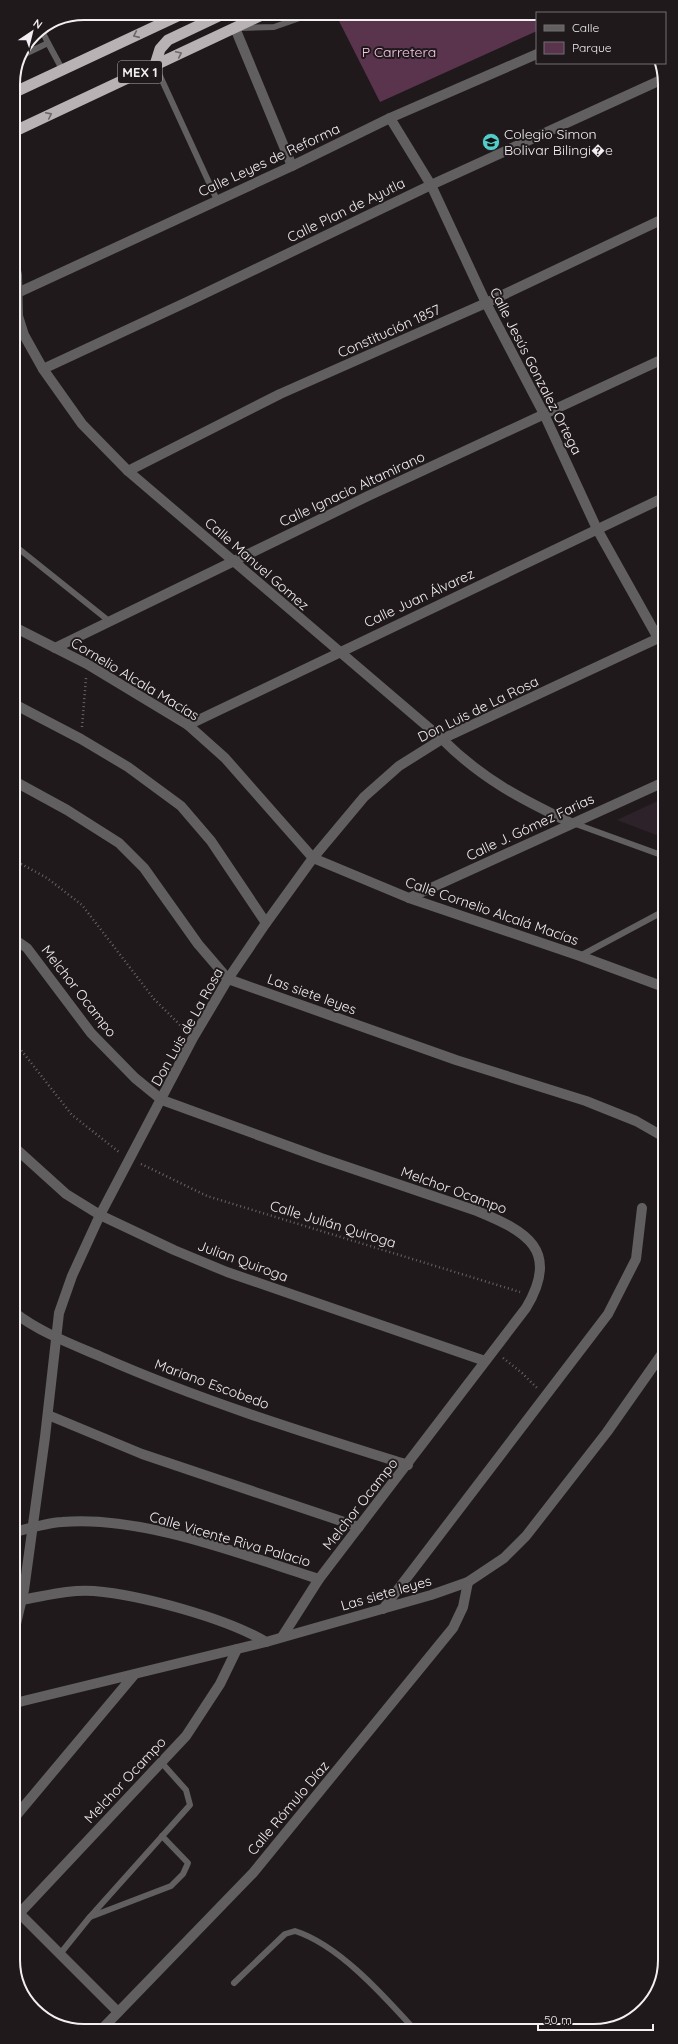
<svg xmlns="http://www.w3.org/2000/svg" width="678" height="2044" font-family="Quicksand,sans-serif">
	<rect width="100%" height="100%" fill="#1f191c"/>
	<polygon fill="#2d2229" points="664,798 664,838 617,820"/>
	<polygon fill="#59344c" points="357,13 537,13 537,31 380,102 339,21"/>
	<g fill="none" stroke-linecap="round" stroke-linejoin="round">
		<g stroke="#696366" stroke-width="2.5" stroke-dasharray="1 3" stroke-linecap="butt">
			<polyline points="82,727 86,678"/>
			<polyline points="14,860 47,878 82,905 154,999 185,1030"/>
			<polyline points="14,1041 72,1115 119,1152"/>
			<polyline points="141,1164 207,1196 520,1292"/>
			<polyline points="503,1358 522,1373 537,1388"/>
		</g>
		<g stroke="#625f60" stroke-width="6">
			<polyline points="240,28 274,27 314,13"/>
			<polyline points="41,29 48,43"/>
			<polyline points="25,54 48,43 62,69"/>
			<polyline points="155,65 217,200"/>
			<polyline points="14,545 109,621"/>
			<polyline points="573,823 664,856"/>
			<polyline points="580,956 664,911"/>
			<polyline points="90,1917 171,1886 183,1874 188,1863 162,1836"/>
			<polyline points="60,1954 89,1918 190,1805 186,1790 161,1762"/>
			<path d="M234 1983 285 1934 295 1931C339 1945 384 1996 414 2029"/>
		</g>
		<g stroke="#625f60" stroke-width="10">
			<polyline points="235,28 292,166"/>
			<polyline points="390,118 431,185 486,303 544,414 597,529 658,638"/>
			<polyline points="13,295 292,166 390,118 537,54"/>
			<polyline points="43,369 189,301 431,185 663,79"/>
			<polyline points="128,471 280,394 486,303 663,219"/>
			<polyline points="14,627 87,664 188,725 225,758 313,858 409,898 580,956 664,987"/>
			<polyline points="55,648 368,496 663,359"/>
			<polyline points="14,704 81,739 128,767 181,806 211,841 266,923"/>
			<polyline points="188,725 663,498"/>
			<polyline points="442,739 663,636"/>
			<polyline points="14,781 67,810 119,843 144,868 198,944 228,979 456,1060 586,1101 636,1121 664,1137"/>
			<polyline points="409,898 664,782"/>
			<path d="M14 939 27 948 91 1033 135 1078 162 1100 321 1158 477 1211C526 1231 561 1250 526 1308L319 1579 282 1637"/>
			<polyline points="14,1147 66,1194 100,1215 174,1250 227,1272 485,1361"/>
			<path d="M15 1313C41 1333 74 1345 104 1358 202 1401 306 1433 408 1465"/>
			<polyline points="48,1415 142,1454 359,1527"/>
			<path d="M15 1532C30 1528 46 1523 62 1522 142 1515 243 1555 319 1579"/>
			<path d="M21 1600C45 1596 70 1589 94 1591 141 1595 226 1618 266 1642"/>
			<polyline points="383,1609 608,1314 636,1259 642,1208"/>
			<polyline points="15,1703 266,1642 431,1595 468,1582 504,1558 526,1536 607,1432 664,1351"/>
			<polyline points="15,1817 134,1675"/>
			<polyline points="15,1909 118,2012"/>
			<polyline points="15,1918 186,1736 220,1684 237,1649"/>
			<polyline points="100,2031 253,1873 453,1628 463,1607 468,1582"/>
		</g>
		<g stroke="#625f60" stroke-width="10">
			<path d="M13 257 17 275 18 316 24 335 43 369 82 424 128 471 442 739C482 779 521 799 571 823"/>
			<polyline points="15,1628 24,1590 45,1437 59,1313 72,1276 100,1215 193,1038 228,979 266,923 313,858 364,797 399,766 442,739"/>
		</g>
		<g stroke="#b8b2b5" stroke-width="11">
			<polyline points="155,65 160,49 168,40 225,13"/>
			<polyline points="13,93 184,13"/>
			<polyline points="13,132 266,13"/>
		</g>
	</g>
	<polygon fill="#5c2e4d" points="31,39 34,44 28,47"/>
	<defs><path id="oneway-chevron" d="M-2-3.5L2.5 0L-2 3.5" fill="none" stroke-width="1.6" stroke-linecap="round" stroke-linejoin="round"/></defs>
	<g stroke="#6c6668">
		<use href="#oneway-chevron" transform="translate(136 35) rotate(156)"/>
		<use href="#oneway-chevron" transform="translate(179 54) rotate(-25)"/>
		<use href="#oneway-chevron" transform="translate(49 115) rotate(-26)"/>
	</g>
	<defs>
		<symbol id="school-disc" viewBox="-11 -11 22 22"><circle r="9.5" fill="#53cdc9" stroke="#1f191c"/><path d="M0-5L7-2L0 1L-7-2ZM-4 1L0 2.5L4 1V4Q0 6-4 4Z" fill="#111"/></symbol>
	</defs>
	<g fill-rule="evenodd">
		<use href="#school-disc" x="481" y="132" width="20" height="20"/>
	</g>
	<g text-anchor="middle" stroke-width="4" stroke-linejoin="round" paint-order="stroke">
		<rect fill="#1f191c" stroke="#b3aeb1" stroke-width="1" x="118" y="61" width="44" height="22" rx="3"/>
		<g font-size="13" font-weight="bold" fill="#f2eef1">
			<text x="140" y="77">MEX 1</text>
		</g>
		<g font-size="14" fill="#fdcae9" stroke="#1f191c">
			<text x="399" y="57">P Carretera</text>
		</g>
		<g font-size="14" fill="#f2eef1" stroke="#1f191c" text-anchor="start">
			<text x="504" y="139">Colegio Simon<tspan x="504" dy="16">Bolivar Bilingi�e</tspan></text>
		</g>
		<g font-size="14" fill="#f2eef1" stroke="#1f191c">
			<text transform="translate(269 160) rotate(-25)" y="5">Calle Leyes de Reforma</text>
			<text transform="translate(346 210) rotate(-26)" y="5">Calle Plan de Ayutla</text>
			<text transform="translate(389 331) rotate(-24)" y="5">Constitución 1857</text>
			<text transform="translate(536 371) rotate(63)" y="5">Calle Jesús Gonzalez Ortega</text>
			<text transform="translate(352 489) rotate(-25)" y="5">Calle Ignacio Altamirano</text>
			<text transform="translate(257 564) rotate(41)" y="5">Calle Manuel Gomez</text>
			<text transform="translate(419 598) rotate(-25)" y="5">Calle Juan Álvarez</text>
			<text transform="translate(135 679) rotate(31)" y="5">Cornelio Alcala Macías</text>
			<text transform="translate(478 709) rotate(-26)" y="5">Don Luis de La Rosa</text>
			<text transform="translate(530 827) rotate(-25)" y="5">Calle J. Gómez Farias</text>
			<text transform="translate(492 911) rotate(19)" y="5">Calle Cornelio Alcalá Macías</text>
			<text transform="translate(79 991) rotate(52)" y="5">Melchor Ocampo</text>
			<text transform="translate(312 994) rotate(20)" y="5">Las siete leyes</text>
			<text transform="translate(187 1027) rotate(-61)" y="5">Don Luis de La Rosa</text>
			<text transform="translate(454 1190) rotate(20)" y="5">Melchor Ocampo</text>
			<text transform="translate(333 1224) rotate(17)" y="5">Calle Julián Quiroga</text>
			<text transform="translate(243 1261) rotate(20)" y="5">Julian Quiroga</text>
			<text transform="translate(212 1384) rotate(20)" y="5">Mariano Escobedo</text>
			<text transform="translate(360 1504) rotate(-52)" y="5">Melchor Ocampo</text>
			<text transform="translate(230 1539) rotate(16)" y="5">Calle Vicente Riva Palacio</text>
			<text transform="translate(386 1593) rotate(-16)" y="5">Las siete leyes</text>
			<text transform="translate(125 1780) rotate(-47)" y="5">Melchor Ocampo</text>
			<text transform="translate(288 1808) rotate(-50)" y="5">Calle Rómulo Díaz</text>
		</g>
	</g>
	<path d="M0 0H678V2044H0ZM84 20H594A64 64 0 0 1 658 84V1960A64 64 0 0 1 594 2024H84A64 64 0 0 1 20 1960V84A64 64 0 0 1 84 20Z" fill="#1f191c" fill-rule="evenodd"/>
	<path fill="none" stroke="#f2eef1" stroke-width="2" d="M84 20H594A64 64 0 0 1 658 84V1960A64 64 0 0 1 594 2024H84A64 64 0 0 1 20 1960V84A64 64 0 0 1 84 20Z"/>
	<rect x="536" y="12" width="130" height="52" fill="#1f191c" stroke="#736e71"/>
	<rect x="544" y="25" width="20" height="6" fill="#625f60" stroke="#736e71"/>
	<text x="572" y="32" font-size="12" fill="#f2eef1">Calle</text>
	<rect x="544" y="42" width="20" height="12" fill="#59344c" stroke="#736e71"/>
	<text x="572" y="52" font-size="12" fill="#f2eef1">Parque</text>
	<g transform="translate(32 32) rotate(35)" stroke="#1f191c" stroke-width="3" paint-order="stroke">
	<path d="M0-3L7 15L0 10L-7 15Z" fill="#f2eef1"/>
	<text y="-6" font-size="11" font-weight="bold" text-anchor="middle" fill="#f2eef1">N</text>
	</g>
	<path d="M538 2024v6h115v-6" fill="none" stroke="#f2eef1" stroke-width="2"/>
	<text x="544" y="2024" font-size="12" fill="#f2eef1" stroke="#1f191c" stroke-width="3" paint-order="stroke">50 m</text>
</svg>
